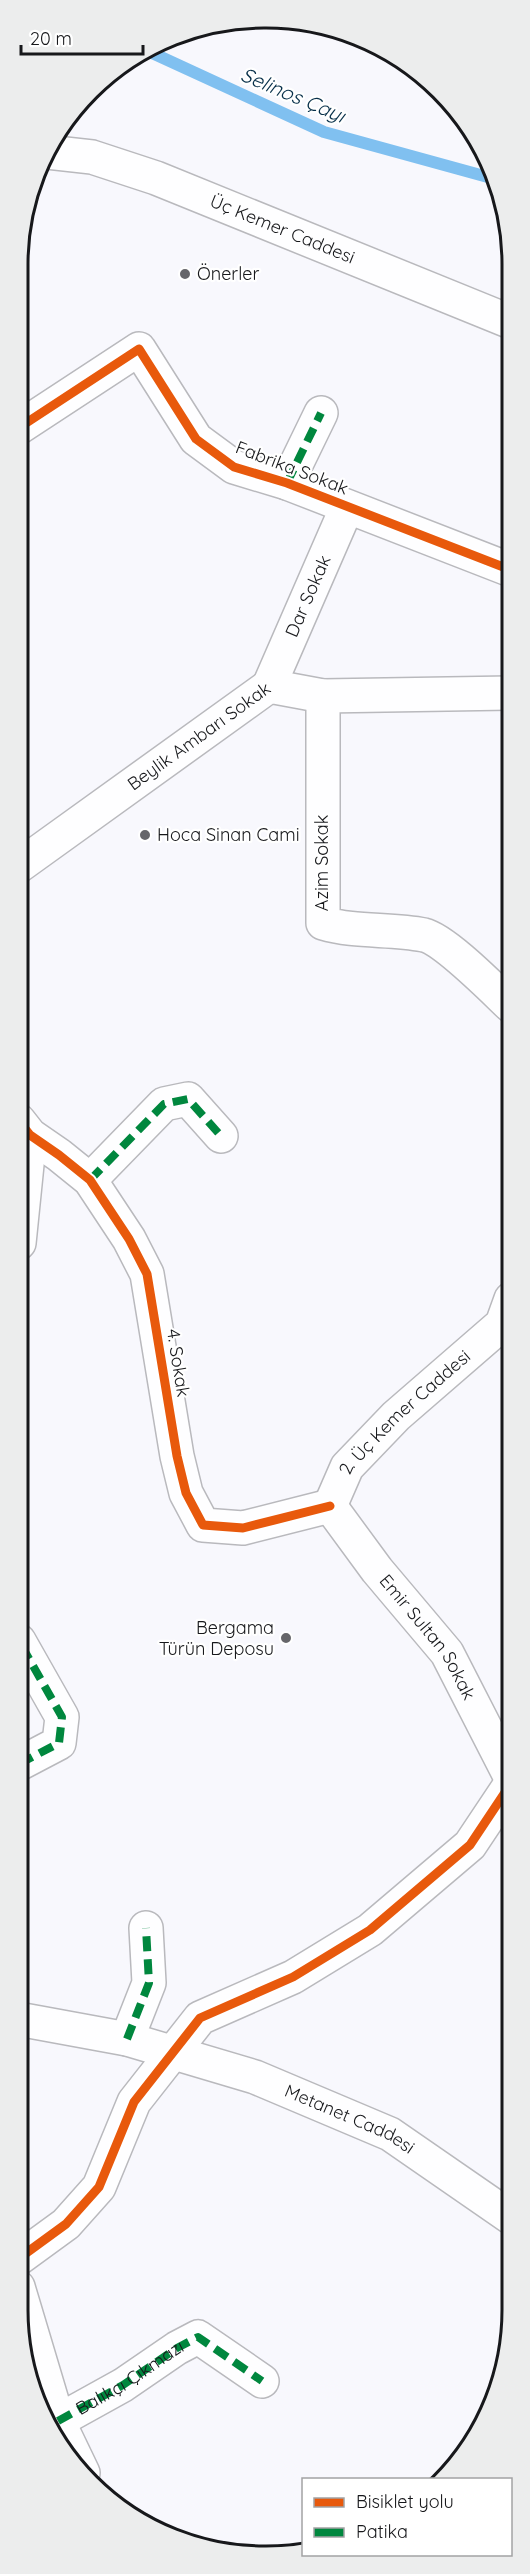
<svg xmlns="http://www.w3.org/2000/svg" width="530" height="2574" font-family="Quicksand,sans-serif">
	<rect width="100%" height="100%" fill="#f8f8fd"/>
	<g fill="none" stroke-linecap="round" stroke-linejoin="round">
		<polyline stroke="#80c0f0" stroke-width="12" points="150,52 324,132 495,179"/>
		<defs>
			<g id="street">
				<polyline points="20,427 139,349 196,439 234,467 287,483 511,570"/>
				<polyline points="287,483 321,413"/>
				<path id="s1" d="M269 686 347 507"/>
				<path d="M323 696V923C356 933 391 928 424 935 445 940 493 989 511 1006"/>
				<path id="s2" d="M19 866 269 686 323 696 511 693"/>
				<polyline points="19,1121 30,1135 59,1155 90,1180 129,1239 147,1274 177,1456 186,1493 203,1525 243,1528 330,1506"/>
				<polyline points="90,1180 164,1104 188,1099 221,1136"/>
				<polyline points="19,1243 30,1135"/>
				<path id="s3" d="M330 1506 377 1570 447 1653 510 1776"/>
				<path id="s4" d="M330 1506 347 1467 396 1416 502 1324 511 1299"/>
				<polyline points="19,1764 59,1743 62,1717 19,1641"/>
				<path id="s5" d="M18 2019 127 2039 255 2077 390 2134 510 2217"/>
				<polyline points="127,2039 149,1983 146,1928"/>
				<polyline points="18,2259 66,2224 99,2187 134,2102 200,2018 293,1977 370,1930 470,1845 510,1785"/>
				<polyline points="18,2287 58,2421 83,2473"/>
				<polyline points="58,2421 123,2385 177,2348 198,2337 262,2381"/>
			</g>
			<g id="secondary">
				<path id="s6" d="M47 152 92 157 156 178 511 322"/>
			</g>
		</defs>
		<use href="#street" stroke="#b9b9bd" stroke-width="36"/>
		<use href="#secondary" stroke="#b9b9bd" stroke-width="36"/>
		<use href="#street" stroke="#fefeff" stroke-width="33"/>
		<use href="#secondary" stroke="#fefeff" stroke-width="33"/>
		<g stroke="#00873e" stroke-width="8" stroke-dasharray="15 8" stroke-linecap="butt">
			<polyline points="287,483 321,413"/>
			<polyline points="90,1180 164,1104 188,1099 221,1136"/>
			<polyline points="19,1764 59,1743 62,1717 19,1641"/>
			<polyline points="127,2039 149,1983 146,1928"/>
			<path id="s7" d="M58 2421 123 2385 177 2348 198 2337 262 2381"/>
		</g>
		<defs>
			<g id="cycleway">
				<polyline points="20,427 139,349 196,439 234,467 287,483 511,570"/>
				<polyline points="19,1121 30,1135 59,1155 90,1180 129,1239 147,1274 177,1456 186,1493 203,1525 243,1528 330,1506"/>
				<polyline points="18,2259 66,2224 99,2187 134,2102 200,2018 293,1977 370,1930 470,1845 510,1785"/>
			</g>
		</defs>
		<use href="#cycleway" stroke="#fff" stroke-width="13"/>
		<use href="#cycleway" stroke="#e8590c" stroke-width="9"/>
	</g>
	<g fill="#66666a" stroke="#fff" stroke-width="2">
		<circle cx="185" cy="274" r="6"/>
		<circle cx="145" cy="835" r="6"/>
		<circle cx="286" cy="1638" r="6"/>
	</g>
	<g text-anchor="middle" stroke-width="4.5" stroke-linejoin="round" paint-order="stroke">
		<g font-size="18" fill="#17181b" stroke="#fff">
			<text dy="6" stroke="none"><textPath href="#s6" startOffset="249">Üç Kemer Caddesi</textPath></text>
			<text transform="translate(292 468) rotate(21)" y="6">Fabrika Sokak</text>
			<text dy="6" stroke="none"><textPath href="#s1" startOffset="98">Dar Sokak</textPath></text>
			<text dy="6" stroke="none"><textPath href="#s2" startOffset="222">Beylik Ambarı Sokak</textPath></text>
			<text transform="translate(322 863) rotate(-90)" y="6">Azim Sokak</text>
			<text transform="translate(178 1363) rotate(81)" y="6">4. Sokak</text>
			<text dy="6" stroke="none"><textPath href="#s4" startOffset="122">2. Üç Kemer Caddesi</textPath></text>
			<text dy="6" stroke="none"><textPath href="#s3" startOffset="164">Emir Sultan Sokak</textPath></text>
			<text dy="6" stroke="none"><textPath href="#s5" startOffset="348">Metanet Caddesi</textPath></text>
			<text dy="6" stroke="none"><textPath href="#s7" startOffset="84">Balıkçı Çıkmazı</textPath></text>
		</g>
		<g font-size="18" fill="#17181b" stroke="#fff" text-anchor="start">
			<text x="197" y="280">Önerler</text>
			<text x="157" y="841">Hoca Sinan Cami</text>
			<text x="274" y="1634" text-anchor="end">Bergama<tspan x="274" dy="21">Türün Deposu</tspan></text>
		</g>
		<g font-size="20" font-style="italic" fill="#072f49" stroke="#fff">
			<text transform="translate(293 95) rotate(23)" y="7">Selinos Çayı</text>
		</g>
	</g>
	<path d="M0 0H530V2574H0ZM264 28H266A236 236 0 0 1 502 264V2310A236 236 0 0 1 266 2546H264A236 236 0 0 1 28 2310V264A236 236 0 0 1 264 28Z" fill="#eceded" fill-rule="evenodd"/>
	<path fill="none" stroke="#17181b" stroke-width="3" d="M264 28H266A236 236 0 0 1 502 264V2310A236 236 0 0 1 266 2546H264A236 236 0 0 1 28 2310V264A236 236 0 0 1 264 28Z"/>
	<rect x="302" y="2478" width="210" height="78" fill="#ffffff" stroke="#a2a3a4" stroke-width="1.5"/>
	<rect x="314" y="2498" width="30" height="9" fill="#e8590c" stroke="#a2a3a4" stroke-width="1.5"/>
	<text x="356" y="2508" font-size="18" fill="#17181b">Bisiklet yolu</text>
	<rect x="314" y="2528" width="30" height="9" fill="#00873e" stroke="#a2a3a4" stroke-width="1.5"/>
	<text x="356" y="2538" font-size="18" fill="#17181b">Patika</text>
	<path d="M21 45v9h122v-9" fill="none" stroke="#17181b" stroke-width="3"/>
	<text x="30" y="45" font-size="18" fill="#17181b" stroke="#ffffff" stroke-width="4.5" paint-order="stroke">20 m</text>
</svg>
